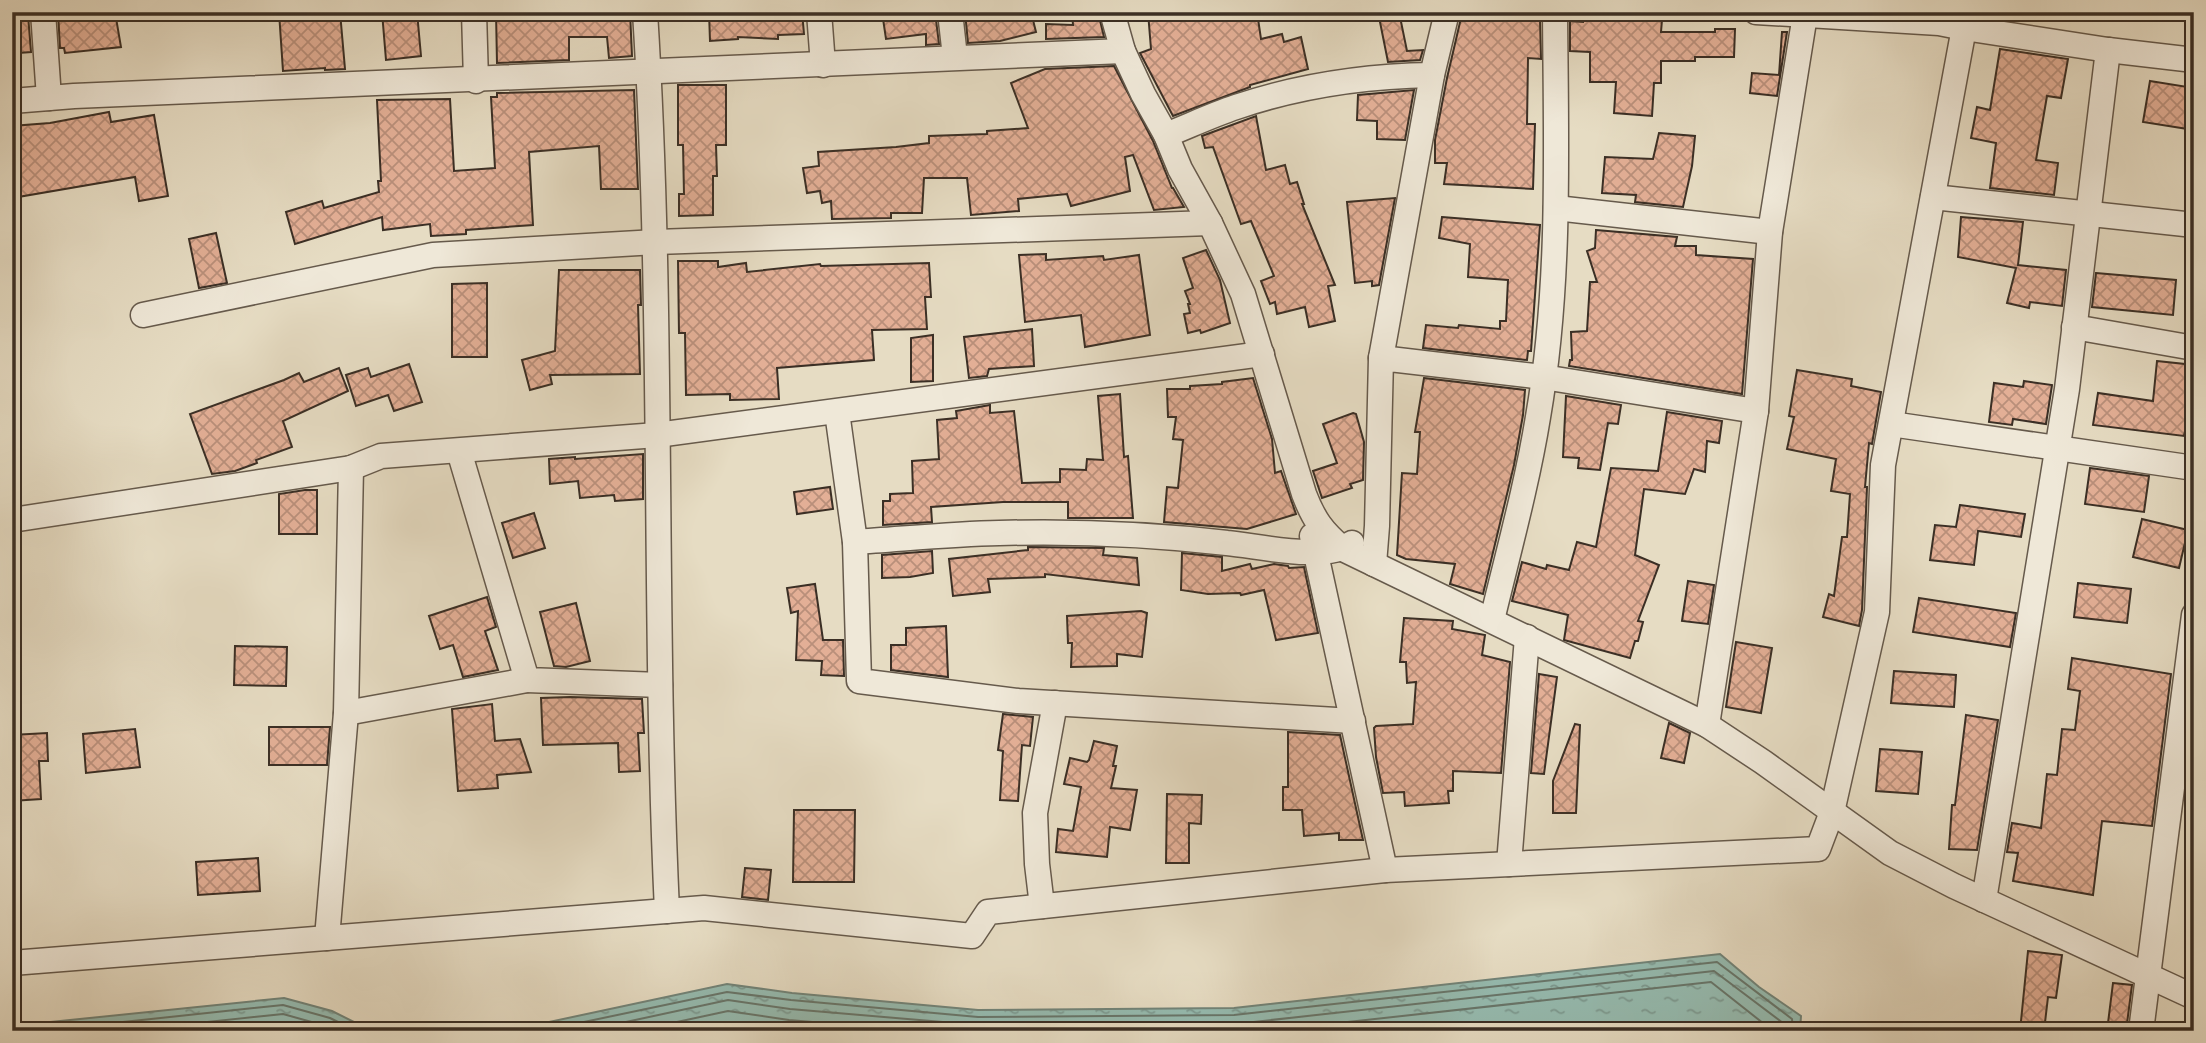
<svg xmlns="http://www.w3.org/2000/svg" width="2206" height="1043" font-family="'IM FELL DW Pica',serif">
	<defs>
		<pattern id="water-ripples" width="26" height="14" patternUnits="userSpaceOnUse" patternTransform="scale(1.75)"><rect width="26" height="14" fill="#96bcb1"/><path d="M2 4q2-2 4 0t4 0M15 11q2-2 4 0t4 0" fill="none" stroke="#7c9990"/></pattern>
		<pattern id="building-cross-hatch" width="8" height="8" patternUnits="userSpaceOnUse" patternTransform="scale(1.75)"><rect width="8" height="8" fill="#e3af96"/><path d="M0 0l8 8M0 8l8-8" fill="none" stroke="#b98f7a"/></pattern>
	</defs>
	<rect width="100%" height="100%" fill="#e6dcc3"/>
	<filter id="stains"><feTurbulence type="fractalNoise" baseFrequency=".00286" numOctaves="4"/><feColorMatrix values="0 0 0 0 .2 0 0 0 0 .09 0 0 0 0 .02 0 0 0 .5 -.17"/></filter>
	<radialGradient id="worn" r=".72"><stop offset=".6" stop-color="#630" stop-opacity="0"/><stop offset="1" stop-color="#630" stop-opacity=".3"/></radialGradient>
	<g fill="url(#water-ripples)" stroke="#728479" stroke-width="2">
		<polygon points="1720,954 1759,987 1801,1016 1800,1031 507,1031 727,984 792,993 978,1010 1234,1008"/>
		<polygon points="284,998 332,1011 372,1031 12,1031 12,1026"/>
	</g>
	<g fill="none" stroke-linecap="round" stroke-linejoin="round">
		<g stroke="#68766b" stroke-width="2">
			<polyline points="38,1031 283,1005 330,1018 356,1031"/>
			<polyline points="122,1031 283,1014 326,1026 336,1031"/>
			<polyline points="222,1031 282,1025 304,1031"/>
			<polyline points="541,1031 727,992 791,1000 978,1017 1234,1015 1717,962 1792,1019 1793,1031"/>
			<polyline points="584,1031 728,1000 790,1009 978,1025 1235,1024 1714,971 1783,1023 1784,1031"/>
			<polyline points="635,1031 728,1011 789,1020 918,1031"/>
			<polyline points="1266,1031 1711,982 1773,1031"/>
		</g>
	</g>
	<g fill="url(#building-cross-hatch)" stroke="#3b2f25" stroke-width="2">
		<polygon points="58,12 115,12 121,47 65,53 64,48 60,48"/>
		<polygon points="279,12 340,12 345,69 325,70 325,68 283,71"/>
		<polygon points="382,12 417,12 421,56 386,60"/>
		<polygon points="496,12 630,12 632,56 609,58 607,37 569,37 569,60 497,63"/>
		<polygon points="709,12 802,12 804,34 778,35 778,39 738,37 738,39 710,41"/>
		<polygon points="882,12 935,12 939,44 926,45 926,34 886,39"/>
		<polygon points="965,12 1031,12 1036,32 1000,41 968,43"/>
		<polygon points="1084,12 1098,12 1104,37 1046,39 1046,24 1073,25 1072,13"/>
		<polygon points="1148,12 1257,12 1261,39 1282,34 1284,42 1301,37 1308,69 1250,85 1250,87 1173,116 1140,53 1151,49"/>
		<polygon points="1378,12 1399,12 1407,51 1423,50 1420,60 1388,62"/>
		<polygon points="28,15 31,52 19,53 15,17"/>
		<polygon points="1484,15 1540,20 1541,59 1528,58 1527,124 1535,124 1533,189 1444,184 1447,163 1435,163 1435,140 1447,78 1461,18 1484,19"/>
		<polygon points="1583,17 1662,20 1661,32 1715,32 1715,29 1735,29 1734,57 1695,57 1695,61 1661,61 1661,83 1654,83 1652,116 1614,113 1616,82 1590,82 1590,52 1570,51 1570,21 1583,22"/>
		<polygon points="1782,32 1787,32 1777,96 1750,93 1752,73 1779,75"/>
		<polygon points="2000,49 2068,59 2061,98 2047,96 2036,160 2058,163 2054,195 1990,188 1996,143 1971,138 1977,107 1990,110"/>
		<polygon points="1114,66 1153,141 1172,188 1173,188 1184,207 1154,210 1133,155 1125,157 1130,191 1071,206 1067,194 1018,199 1019,211 971,215 967,178 924,178 922,213 891,213 891,218 832,219 831,201 822,203 820,191 807,193 803,168 819,166 818,152 896,147 929,143 929,136 987,134 987,131 1028,128 1011,83 1045,69"/>
		<polygon points="2150,81 2194,88 2194,130 2143,122"/>
		<polygon points="678,85 726,85 726,145 716,145 717,176 713,176 713,215 679,216 679,194 684,194 683,145 678,145"/>
		<polygon points="634,90 638,189 601,189 599,146 529,152 533,225 466,230 466,234 431,236 430,224 383,230 382,217 295,244 286,212 322,201 324,208 379,192 378,181 381,181 377,100 450,99 454,171 495,168 491,97 497,97 497,93"/>
		<polygon points="1414,90 1405,140 1377,139 1377,121 1357,120 1358,95"/>
		<polygon points="109,112 111,122 154,115 168,196 139,201 135,177 18,197 12,126 50,123"/>
		<polygon points="1256,116 1266,170 1285,165 1290,184 1297,182 1304,204 1302,204 1335,285 1328,286 1335,321 1309,327 1305,307 1277,314 1275,302 1270,304 1261,281 1274,276 1251,221 1241,224 1213,147 1205,148 1202,136"/>
		<polygon points="1659,133 1695,136 1692,166 1683,207 1635,202 1636,195 1602,193 1605,157 1653,159"/>
		<polygon points="1395,198 1379,285 1372,286 1372,281 1355,283 1347,202"/>
		<polygon points="1442,217 1540,225 1531,351 1528,351 1527,360 1423,348 1426,325 1458,328 1459,325 1500,329 1500,321 1506,321 1508,280 1468,277 1470,244 1439,238"/>
		<polygon points="1961,217 2023,222 2018,265 2066,270 2062,306 2030,302 2029,308 2007,303 2016,268 1958,257"/>
		<polygon points="1596,230 1677,237 1675,246 1696,246 1696,255 1753,259 1742,394 1569,366 1570,360 1572,360 1571,332 1587,331 1590,282 1597,282 1587,251 1595,248"/>
		<polygon points="216,233 227,283 199,288 189,239"/>
		<polygon points="1206,250 1220,280 1230,323 1201,333 1200,330 1188,333 1184,314 1190,313 1188,304 1190,304 1185,291 1193,288 1183,258"/>
		<polygon points="1046,254 1046,260 1103,256 1104,260 1139,255 1150,335 1085,347 1081,315 1025,322 1019,255"/>
		<polygon points="678,261 718,261 718,267 746,263 747,272 820,264 821,266 929,263 931,297 925,297 927,329 872,330 874,360 777,368 779,399 730,400 730,394 686,395 685,333 679,333"/>
		<polygon points="559,270 640,270 641,305 638,305 640,374 550,375 552,384 530,390 522,360 555,351"/>
		<polygon points="2096,273 2176,280 2173,315 2092,307"/>
		<polygon points="487,283 487,357 452,357 452,284"/>
		<polygon points="1032,329 1034,366 989,369 987,376 969,378 964,337"/>
		<polygon points="933,335 933,381 911,382 911,338"/>
		<polygon points="2157,361 2194,365 2194,431 2185,431 2184,436 2093,425 2098,393 2153,401"/>
		<polygon points="409,364 422,402 394,411 388,395 356,406 346,375 368,368 371,377"/>
		<polygon points="339,368 348,391 283,421 292,447 256,460 257,463 235,471 212,474 190,414 284,380 299,373 304,382"/>
		<polygon points="1797,370 1852,379 1851,386 1881,392 1872,444 1869,443 1865,487 1867,487 1862,610 1859,626 1823,617 1829,594 1834,596 1842,537 1847,537 1850,494 1831,491 1836,459 1787,449 1794,417 1789,416"/>
		<polygon points="1253,378 1272,439 1275,473 1281,471 1296,514 1247,529 1164,522 1167,487 1178,488 1183,440 1173,439 1176,417 1168,417 1167,389 1190,389 1190,386 1222,384 1222,382"/>
		<polygon points="1424,378 1525,390 1523,415 1514,465 1483,594 1450,584 1455,564 1406,559 1397,555 1402,473 1417,474 1420,432 1415,432"/>
		<polygon points="2024,381 2052,385 2046,424 2013,419 2012,425 1989,422 1994,383 2023,387"/>
		<polygon points="1120,394 1124,457 1128,456 1133,518 1068,518 1068,502 1003,502 931,507 932,522 883,525 883,501 890,501 890,494 913,493 912,461 939,459 937,420 957,418 956,411 990,405 990,413 1014,411 1022,483 1060,482 1060,469 1086,470 1087,459 1103,460 1098,396"/>
		<polygon points="1566,396 1621,405 1618,424 1608,423 1600,470 1578,468 1579,458 1563,457"/>
		<polygon points="1667,412 1722,421 1719,443 1707,441 1705,472 1694,469 1685,494 1644,489 1635,555 1659,565 1638,621 1643,622 1638,641 1635,641 1630,658 1564,640 1568,615 1512,601 1522,562 1546,569 1547,565 1569,570 1577,542 1596,547 1611,468 1658,471"/>
		<polygon points="1353,413 1356,414 1364,442 1363,480 1350,484 1352,488 1322,498 1313,471 1337,463 1323,424"/>
		<polygon points="643,454 643,499 615,501 614,495 580,498 578,481 550,484 549,459 575,457 575,459"/>
		<polygon points="2090,468 2149,476 2144,512 2085,504"/>
		<polygon points="830,487 833,509 797,514 794,492"/>
		<polygon points="305,490 317,490 317,534 279,534 279,494"/>
		<polygon points="1960,505 2025,514 2021,537 1978,531 1974,565 1930,560 1935,525 1956,527"/>
		<polygon points="534,513 545,548 513,558 502,523"/>
		<polygon points="2142,519 2188,530 2179,568 2133,557"/>
		<polygon points="1028,547 1104,548 1103,555 1137,558 1139,585 1045,574 1045,577 988,579 990,592 953,596 949,559 1028,550"/>
		<polygon points="932,551 933,573 910,577 882,578 882,555"/>
		<polygon points="1182,553 1222,557 1222,571 1250,564 1252,569 1274,564 1288,566 1289,568 1304,567 1318,633 1276,640 1264,590 1241,595 1240,593 1208,594 1181,590"/>
		<polygon points="1688,581 1714,585 1708,624 1682,621"/>
		<polygon points="2078,583 2131,589 2127,623 2074,617"/>
		<polygon points="815,584 823,640 843,640 844,676 821,675 822,661 796,660 798,611 791,613 787,588"/>
		<polygon points="487,597 496,627 485,631 498,670 463,677 453,645 440,649 429,616"/>
		<polygon points="1919,598 2016,613 2010,647 1913,632"/>
		<polygon points="576,603 590,661 566,667 554,666 540,612"/>
		<polygon points="1141,611 1147,613 1142,657 1117,654 1117,666 1071,667 1072,643 1068,643 1067,616"/>
		<polygon points="1404,618 1453,621 1452,629 1485,635 1482,655 1510,662 1501,773 1453,771 1453,791 1448,791 1449,803 1405,806 1404,792 1383,793 1376,757 1374,728 1376,726 1413,724 1416,682 1407,683 1406,662 1400,662"/>
		<polygon points="946,626 948,677 891,670 891,645 906,645 906,628"/>
		<polygon points="1736,642 1772,648 1761,713 1726,707"/>
		<polygon points="235,646 287,647 286,686 234,685"/>
		<polygon points="2072,658 2171,674 2152,826 2102,821 2093,895 2013,881 2018,853 2007,852 2012,823 2041,828 2047,774 2057,775 2062,729 2075,730 2080,691 2068,689"/>
		<polygon points="1894,671 1956,675 1954,707 1891,703"/>
		<polygon points="1539,674 1557,677 1544,774 1531,773"/>
		<polygon points="570,697 642,699 644,733 638,733 640,771 619,772 618,743 543,745 541,698"/>
		<polygon points="492,704 495,741 520,739 531,772 497,775 498,788 458,791 452,709"/>
		<polygon points="1003,714 1033,717 1030,746 1022,745 1018,801 1000,800 1003,751 998,750"/>
		<polygon points="1966,715 1998,720 1977,850 1949,849 1952,805 1955,805"/>
		<polygon points="1669,723 1690,733 1684,763 1661,758"/>
		<polygon points="1575,724 1580,725 1576,813 1553,813 1553,781"/>
		<polygon points="269,727 330,727 327,765 269,765"/>
		<polygon points="135,729 140,767 86,773 83,734"/>
		<polygon points="1288,732 1340,735 1363,840 1339,840 1339,833 1304,836 1302,810 1283,810 1283,787 1288,787"/>
		<polygon points="47,733 48,761 39,761 41,799 12,801 12,735"/>
		<polygon points="1094,741 1117,746 1113,766 1116,766 1111,788 1137,790 1130,830 1110,827 1107,857 1056,852 1058,829 1073,831 1081,787 1064,784 1070,758 1087,762 1089,760"/>
		<polygon points="1880,749 1922,752 1918,794 1876,791"/>
		<polygon points="1167,794 1202,795 1201,824 1189,823 1189,863 1166,863"/>
		<polygon points="794,810 855,810 854,882 793,882"/>
		<polygon points="258,858 260,891 198,895 196,862"/>
		<polygon points="745,868 771,870 768,900 742,897"/>
		<polygon points="2028,951 2062,955 2056,998 2048,997 2044,1031 2020,1031"/>
		<polygon points="2113,983 2132,985 2126,1031 2107,1031"/>
	</g>
	<g fill="none" stroke-linecap="round" stroke-linejoin="round">
		<defs>
			<g id="minor">
				<polyline points="43,12 49,98"/>
				<polyline points="474,12 476,81"/>
				<path d="M645 12C664 311 653 611 667 911"/>
				<polyline points="819,12 823,65"/>
				<polyline points="950,12 955,57"/>
				<path d="M1112 12 1123 51 1143 94 1166 135 1180 169 1210 223 1243 294 1304 494C1314 520 1322 531 1343 549L1707 725 1763 762 1890 853 1954 886 2194 997"/>
				<polyline points="1964,28 2108,50 2194,60"/>
				<polyline points="12,101 74,96 1123,51"/>
				<path d="M1166 135C1189 126 1212 115 1236 107 1298 86 1367 76 1432 75L1447 12"/>
				<polyline points="1933,197 2194,225"/>
				<polyline points="1556,208 1770,232"/>
				<polyline points="143,315 433,255 656,242 1210,223"/>
				<polyline points="2074,327 2194,348"/>
				<polyline points="1381,358 1432,75"/>
				<polyline points="837,412 855,542 859,681 1018,701 1353,721"/>
				<polyline points="1891,424 2194,468"/>
				<polyline points="459,451 527,680 660,685"/>
				<polyline points="12,520 351,468 381,456 657,435 1262,354"/>
				<polyline points="1312,536 1385,870"/>
				<path d="M855 542C903 539 951 534 999 533 1075 531 1151 534 1227 543 1260 546 1324 562 1352 543"/>
				<polyline points="1374,564 1377,526 1381,358 1543,377 1756,411"/>
				<path d="M1492 620C1508 553 1527 485 1538 417 1561 284 1556 147 1555 12"/>
				<polyline points="346,713 527,680"/>
				<polyline points="1707,725 1756,411 1770,232 1805,15"/>
				<polyline points="1509,864 1527,637"/>
				<polyline points="1984,900 2067,389 2108,50"/>
				<polyline points="1042,906 1037,864 1035,813 1055,703"/>
				<polyline points="327,938 346,713 351,468"/>
				<polyline points="12,963 704,908 972,936 988,912 1385,870 1818,849 1832,812 1877,612 1883,465 1964,28 1939,23 1756,12"/>
				<polyline points="2141,1031 2194,615"/>
			</g>
		</defs>
		<use href="#minor" stroke="#665a4c" stroke-width="27"/>
		<use href="#minor" stroke="#efe8d8" stroke-width="24"/>
	</g>
	<rect width="2206" height="1043" fill="none" stroke="#e6dcc3" stroke-width="42"/>
	<rect x="14" y="14" width="2178" height="1015" fill="none" stroke="#3b2f25" stroke-width="3.5"/>
	<rect x="21" y="21" width="2164" height="1001" fill="none" stroke="#3b2f25" stroke-width="2"/>
	<rect width="100%" height="100%" filter="url(#stains)"/>
	<rect width="100%" height="100%" fill="url(#worn)"/>
</svg>
